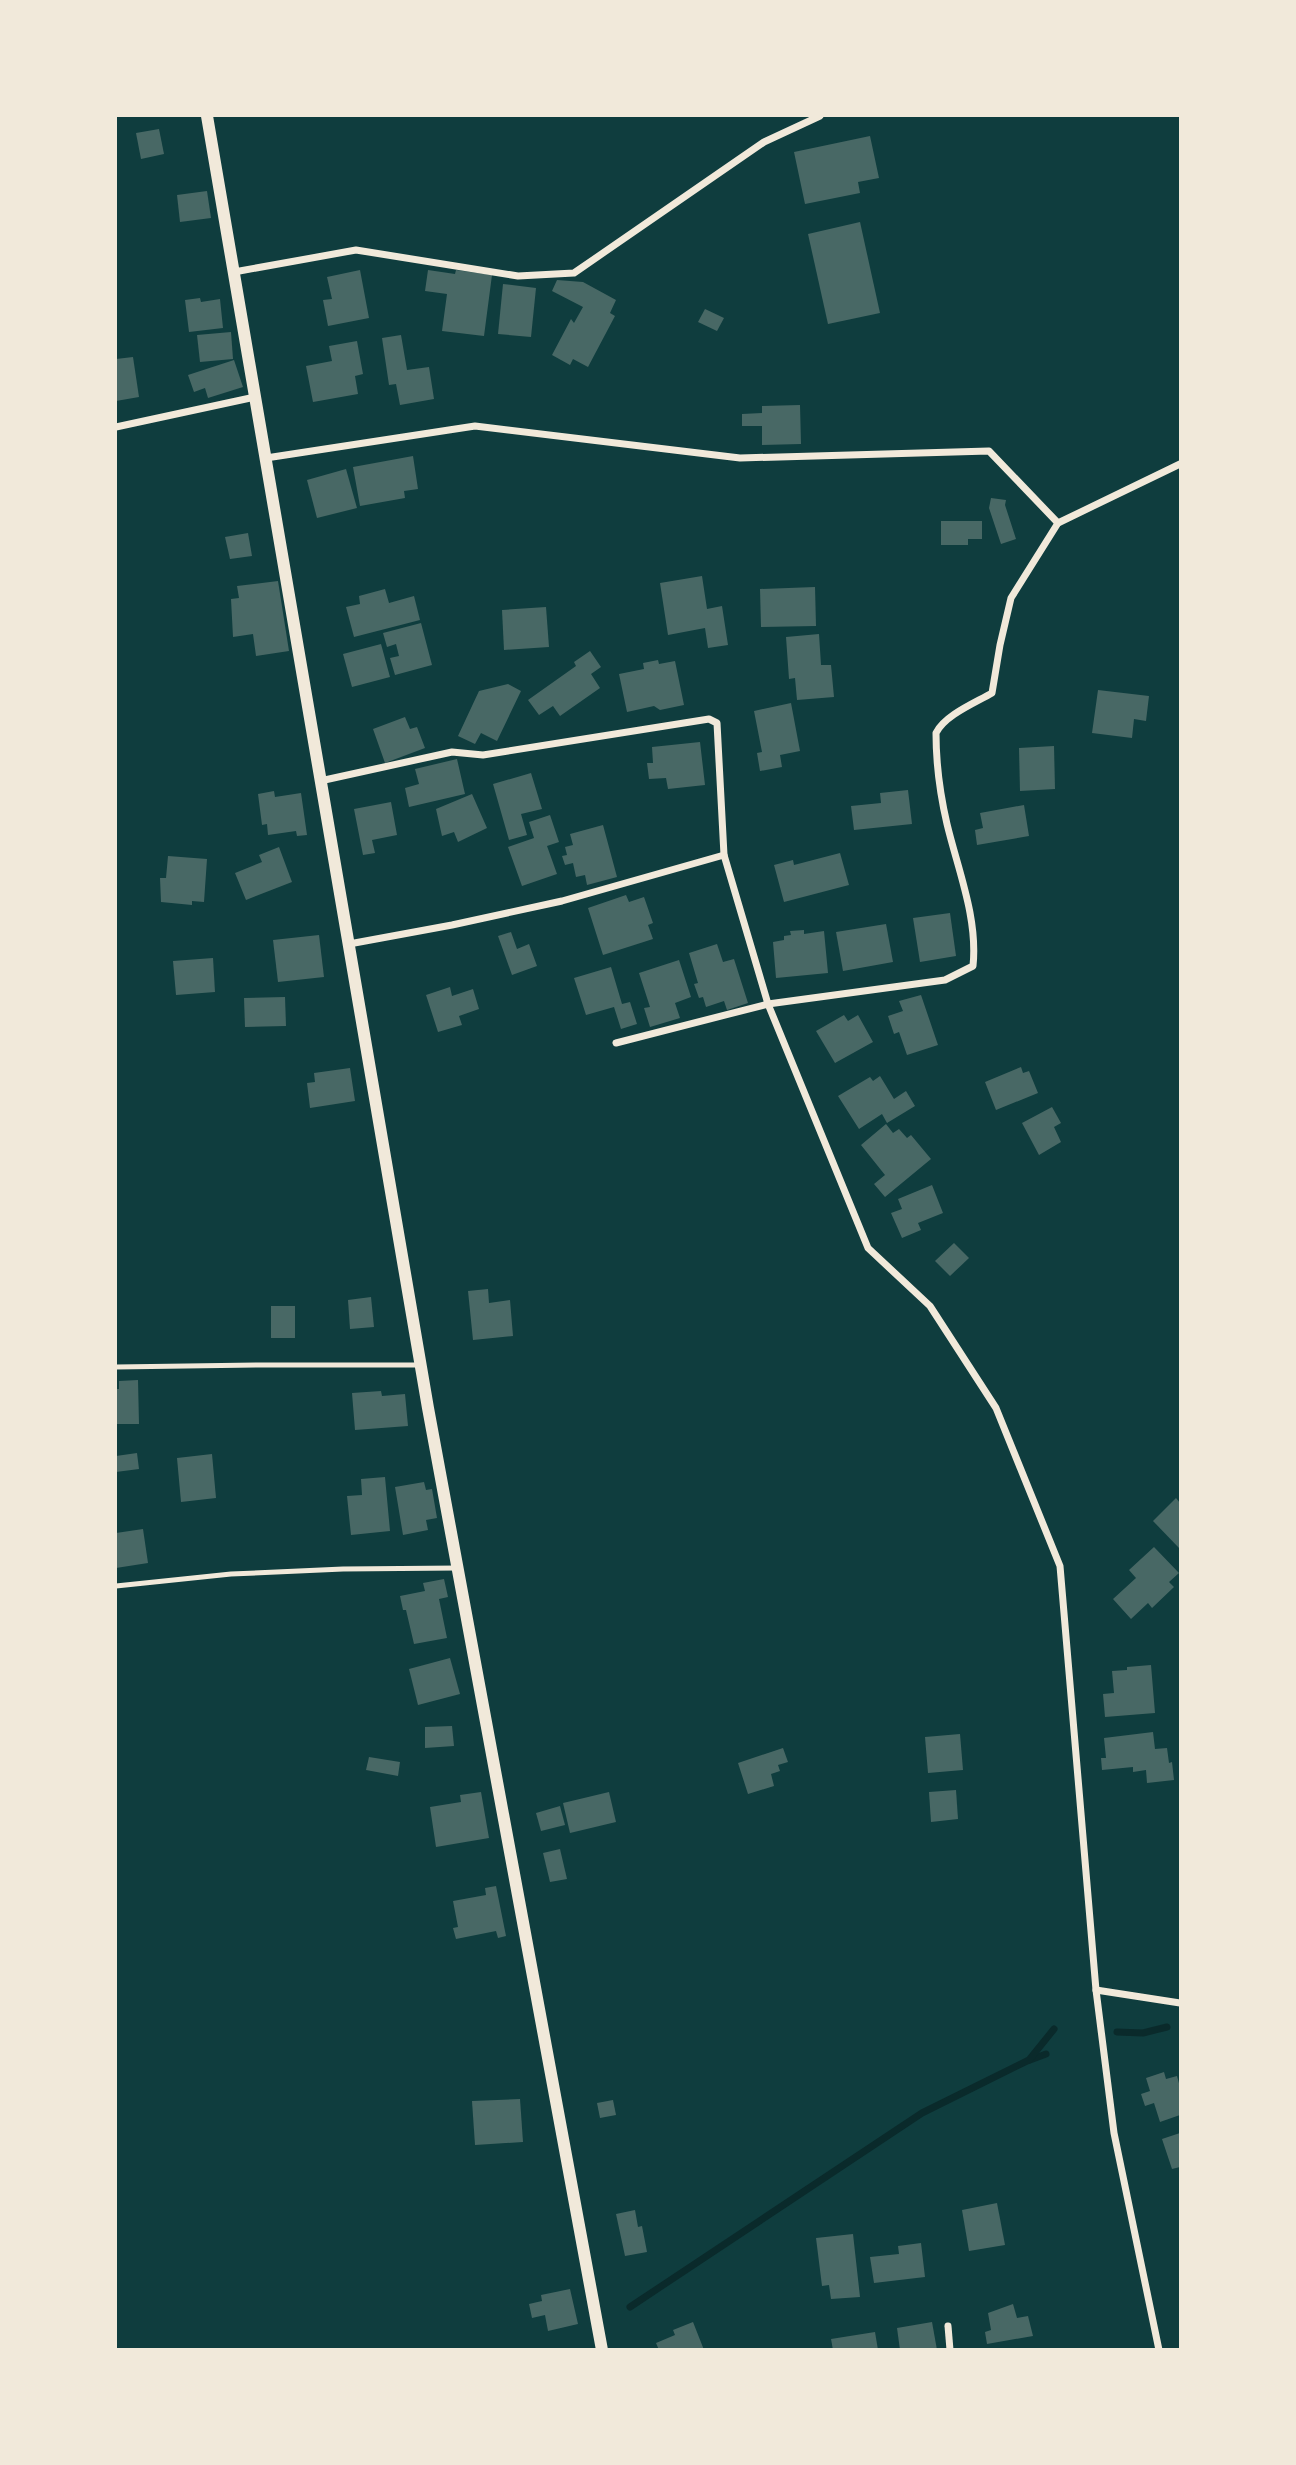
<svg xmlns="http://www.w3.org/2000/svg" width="1296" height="2465" font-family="Karla,sans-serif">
	<rect width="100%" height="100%" fill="#0f3d3e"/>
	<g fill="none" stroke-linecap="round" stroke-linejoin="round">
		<g stroke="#0a2a2b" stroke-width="7">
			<polyline points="1117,2032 1143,2033 1167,2027"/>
			<polyline points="1030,2060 1046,2054"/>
			<polyline points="630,2307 922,2113 1029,2060 1054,2029"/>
		</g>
	</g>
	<g fill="#486865">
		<polygon points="159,129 164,154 141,159 136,133"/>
		<polygon points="870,136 879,178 858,182 860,193 805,204 794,152"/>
		<polygon points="207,191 211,218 180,222 177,195"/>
		<polygon points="860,222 880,313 828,324 808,234"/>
		<polygon points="360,270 369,318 328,326 323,300 332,299 327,277"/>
		<polygon points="428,270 455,274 456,270 492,275 484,336 442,331 447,294 425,291"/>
		<polygon points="557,280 583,282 616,300 610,313 615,316 588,367 573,359 570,365 552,355 571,319 574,323 583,307 552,291"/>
		<polygon points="503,284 536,288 531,337 498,334"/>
		<polygon points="200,298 201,302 220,299 223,328 189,332 185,300"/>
		<polygon points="705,309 724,318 717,331 698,322"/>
		<polygon points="231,332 233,359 200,362 197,335"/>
		<polygon points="401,335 407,370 429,367 434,399 400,405 396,384 389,385 382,338"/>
		<polygon points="357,341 363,374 355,376 358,394 313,402 306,366 332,361 329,346"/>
		<polygon points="133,357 139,397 116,401 116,359"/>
		<polygon points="234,360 243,387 208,398 205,388 194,392 188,375"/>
		<polygon points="800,405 801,444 762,445 762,426 742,426 742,414 762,413 762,406"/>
		<polygon points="413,456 418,489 404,491 405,498 360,506 353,467"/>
		<polygon points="346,469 357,508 317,518 307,480"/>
		<polygon points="991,498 1006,500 1005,505 1016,539 1001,544 989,508"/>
		<polygon points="941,521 982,521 982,539 968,539 968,545 941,545"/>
		<polygon points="248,533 252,556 230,559 225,537"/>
		<polygon points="702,576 707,609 722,606 728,645 708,648 705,628 668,635 660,583"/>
		<polygon points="278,581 289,651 256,656 253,634 233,637 231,599 239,598 237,586"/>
		<polygon points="815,587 816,626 761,627 760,589"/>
		<polygon points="385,589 389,603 414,596 420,620 354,637 346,607 360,604 359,596"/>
		<polygon points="546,607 549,647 504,650 502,610"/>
		<polygon points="421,623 432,665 395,675 390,658 399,656 396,644 387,647 383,633"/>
		<polygon points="819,634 821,665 831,665 834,697 797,700 795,678 789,679 786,637"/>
		<polygon points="381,644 390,677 352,687 343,654"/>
		<polygon points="590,651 601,667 591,674 600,688 560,716 553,706 539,715 528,700 576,666 574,662"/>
		<polygon points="658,660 659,664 675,661 684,705 660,710 654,706 627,712 619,674 644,669 643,663"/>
		<polygon points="508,684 521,691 497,741 481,733 475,744 458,736 479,691"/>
		<polygon points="1098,690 1149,696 1146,721 1134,719 1132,738 1092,733"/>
		<polygon points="791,703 800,751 780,755 782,767 760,771 757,753 762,752 754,711"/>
		<polygon points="405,717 410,729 417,727 425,748 385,763 373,729"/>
		<polygon points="700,742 705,785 668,789 666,778 649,779 647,763 653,763 652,747"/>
		<polygon points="1054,746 1055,789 1020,791 1019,748"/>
		<polygon points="457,759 465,794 409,807 405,788 419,784 415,769"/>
		<polygon points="531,773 542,809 521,814 527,835 509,840 493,784"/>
		<polygon points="908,790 912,824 854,830 851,806 881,803 880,793"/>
		<polygon points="274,791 275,797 301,793 307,835 297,836 296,831 268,835 267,824 262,825 258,794"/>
		<polygon points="472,794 487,828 458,842 454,832 442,836 436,809"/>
		<polygon points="391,802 397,835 372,840 375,853 363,855 354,809"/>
		<polygon points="1024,805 1029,836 977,845 975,830 983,828 980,813"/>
		<polygon points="550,815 559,842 547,846 557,874 522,886 508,847 534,838 529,822"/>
		<polygon points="603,825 617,877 587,885 585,875 576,877 573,863 565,865 562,856 567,855 565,847 573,845 570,834"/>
		<polygon points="279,847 292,882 246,900 235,873 262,862 259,855"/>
		<polygon points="840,853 849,885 784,902 774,865 793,860 794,865"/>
		<polygon points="168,856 207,859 204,902 192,901 192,905 161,902 160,878 166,878"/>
		<polygon points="626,895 629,902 644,897 653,923 648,925 653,939 603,955 588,908"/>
		<polygon points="950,913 956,956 920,962 913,918"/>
		<polygon points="886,924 893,962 843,971 836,932"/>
		<polygon points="804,930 804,934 824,931 828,973 776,978 773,942 784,940 784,936 791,935 790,931"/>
		<polygon points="511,932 517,949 529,944 537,966 512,975 498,936"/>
		<polygon points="319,935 324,977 278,982 273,940"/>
		<polygon points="717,944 723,962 734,959 748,1003 727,1010 724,1001 706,1007 703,997 699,998 694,984 698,983 689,953"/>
		<polygon points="213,958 215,992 176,995 173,961"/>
		<polygon points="679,960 691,997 675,1003 680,1018 650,1027 644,1008 650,1007 639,973"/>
		<polygon points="611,967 622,1004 630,1002 637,1024 621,1029 614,1007 586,1015 574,978"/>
		<polygon points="450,987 452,996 473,989 479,1009 459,1016 462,1025 438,1032 426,995"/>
		<polygon points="921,995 938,1045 907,1055 899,1032 894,1034 888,1016 903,1011 899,1001"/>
		<polygon points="285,997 286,1026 245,1027 244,998"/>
		<polygon points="844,1015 848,1021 858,1015 873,1042 835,1063 816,1031"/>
		<polygon points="1021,1067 1023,1073 1029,1071 1038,1093 996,1110 985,1082"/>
		<polygon points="350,1068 355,1101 310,1108 307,1083 315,1082 314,1073"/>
		<polygon points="880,1076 894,1099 906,1091 915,1106 887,1123 882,1114 859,1129 838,1096 870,1077 873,1081"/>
		<polygon points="1052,1107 1061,1123 1054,1127 1061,1142 1039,1155 1022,1123"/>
		<polygon points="886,1124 893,1133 899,1129 907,1138 911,1135 931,1159 885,1197 874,1184 885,1175 861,1145"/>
		<polygon points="932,1185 943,1213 918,1223 921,1230 902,1238 891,1213 902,1209 898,1199"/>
		<polygon points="954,1243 969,1258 950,1276 935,1261"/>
		<polygon points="488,1289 489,1303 510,1300 513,1336 473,1340 468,1291"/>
		<polygon points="371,1297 374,1327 350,1329 348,1300"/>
		<rect x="271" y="1306" width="24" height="32"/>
		<polygon points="138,1380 139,1424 116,1424 116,1389 119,1389 119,1381"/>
		<polygon points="381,1391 382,1396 405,1394 408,1426 355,1430 352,1393"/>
		<polygon points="137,1453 139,1469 116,1472 116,1456"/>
		<polygon points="212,1454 216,1498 181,1502 177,1458"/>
		<polygon points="385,1477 390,1531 351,1535 347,1496 362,1495 361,1479"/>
		<polygon points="424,1482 426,1490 432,1489 437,1518 426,1520 428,1530 403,1535 395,1487"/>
		<polygon points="1176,1498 1180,1503 1180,1549 1153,1521"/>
		<polygon points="143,1529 148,1563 116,1568 116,1533"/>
		<polygon points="1154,1547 1179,1573 1169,1582 1174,1587 1152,1608 1148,1603 1131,1619 1113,1599 1136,1578 1129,1570"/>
		<polygon points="444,1579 448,1597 439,1599 447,1638 414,1644 406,1610 403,1610 400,1596 425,1591 423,1583"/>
		<polygon points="450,1658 460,1694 418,1705 409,1669"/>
		<polygon points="1151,1665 1155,1713 1105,1717 1103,1694 1114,1693 1112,1671 1127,1670 1127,1667"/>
		<polygon points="452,1726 454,1746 425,1748 425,1727"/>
		<polygon points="1153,1732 1155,1749 1167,1748 1169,1763 1172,1762 1174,1780 1147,1783 1146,1770 1133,1772 1133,1767 1102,1770 1101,1758 1106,1758 1104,1738"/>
		<polygon points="960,1734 963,1770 928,1773 925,1737"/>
		<polygon points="783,1748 788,1762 778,1765 780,1771 771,1774 774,1786 748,1794 738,1763"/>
		<polygon points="369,1757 400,1762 398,1776 366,1770"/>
		<polygon points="956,1790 958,1819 931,1822 929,1792"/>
		<polygon points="481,1792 489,1838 436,1847 430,1807 461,1802 460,1795"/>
		<polygon points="609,1792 616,1822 570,1833 563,1803"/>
		<polygon points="560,1806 565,1825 541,1831 536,1813"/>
		<polygon points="560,1849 567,1879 550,1882 543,1853"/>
		<polygon points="496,1886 506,1936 498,1938 496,1931 456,1939 453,1928 458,1927 453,1901 486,1895 485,1888"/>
		<polygon points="1164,2072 1166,2079 1177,2076 1180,2087 1180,2115 1160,2122 1154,2103 1145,2106 1141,2094 1150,2091 1146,2078"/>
		<polygon points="520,2099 523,2142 475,2145 472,2101"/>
		<polygon points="613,2100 616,2115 600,2118 597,2103"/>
		<polygon points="1180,2133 1180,2167 1172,2169 1162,2139"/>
		<polygon points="997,2203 1005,2245 969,2251 962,2210"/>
		<polygon points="635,2210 638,2227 642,2226 647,2252 625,2256 616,2214"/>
		<polygon points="853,2234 860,2297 831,2299 829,2285 822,2286 816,2238"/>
		<polygon points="921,2243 925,2277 874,2283 870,2257 899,2254 898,2246"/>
		<polygon points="570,2289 578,2324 548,2331 545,2315 532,2318 529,2304 542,2301 541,2295"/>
		<polygon points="1013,2304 1017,2318 1028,2316 1033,2336 987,2344 985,2332 991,2330 988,2313"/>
		<polygon points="693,2322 704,2350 659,2350 656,2343 675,2335 673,2330"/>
		<polygon points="932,2322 937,2350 900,2350 897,2328"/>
		<polygon points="875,2332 878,2350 833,2350 831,2339"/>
	</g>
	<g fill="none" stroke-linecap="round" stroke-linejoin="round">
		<g stroke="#f1e9da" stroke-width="5">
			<polyline points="116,1367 260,1365 420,1365"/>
			<polyline points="116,1586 231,1574 343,1569 458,1568"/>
		</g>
		<g stroke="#f1e9da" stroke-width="7">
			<polyline points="234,272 356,250 518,276 574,273 764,142 820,116"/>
			<polyline points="116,427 255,397"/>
			<polyline points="266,458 475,426 740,458 989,451 1058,523"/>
			<polyline points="320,781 452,752 483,755 709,719 717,723 724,855 768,1004 868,1248 930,1306 996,1408 1060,1566 1096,1990 1114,2133 1159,2350"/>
			<polyline points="349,944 452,925 562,901 724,855"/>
			<path d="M616 1043 768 1004 945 980 973 966C978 918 958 870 947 824 940 794 936 764 936 733 945 715 975 703 992 693L1000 645 1011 598 1058 523 1180 464"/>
			<polyline points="1096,1990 1180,2003"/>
			<polyline points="948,2326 950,2350"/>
		</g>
		<polyline stroke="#f1e9da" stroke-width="12" points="207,116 428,1408 602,2350"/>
	</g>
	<rect width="1296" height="2465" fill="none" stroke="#f1e9da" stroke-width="234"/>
</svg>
